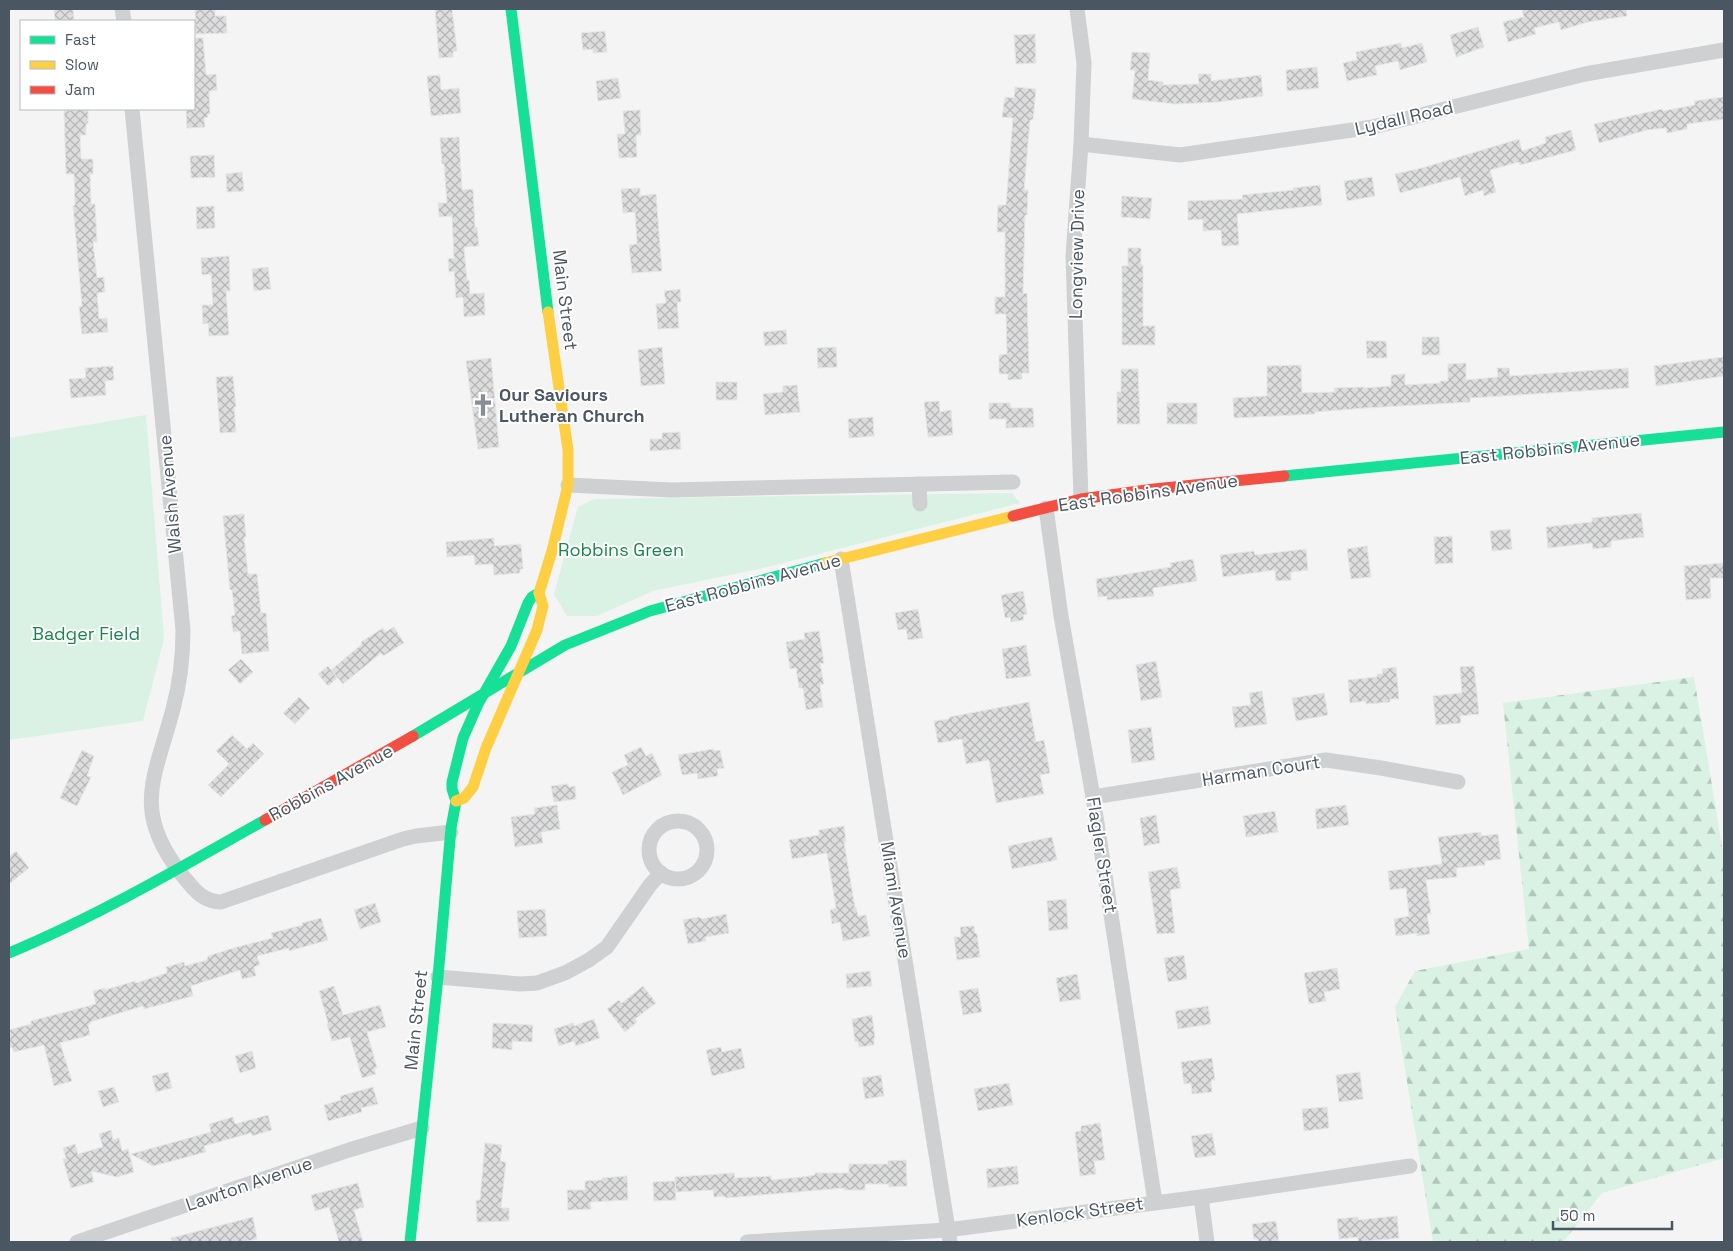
<svg xmlns="http://www.w3.org/2000/svg" width="1733" height="1251" font-family="'Space Grotesk',sans-serif">
	<defs>
		<pattern id="forest-firs" width="22" height="20" patternUnits="userSpaceOnUse" patternTransform="scale(1.25)"><rect width="22" height="20" fill="#d9f2e3"/><path d="M5 1l3.5 6h-7zM16 11l3.5 6h-7z" fill="#b2c7bb"/></pattern>
		<pattern id="building-cross-hatch" width="8" height="8" patternUnits="userSpaceOnUse" patternTransform="scale(1.25)"><rect width="8" height="8" fill="#ddddde"/><path d="M0 0l8 8M0 8l8-8" fill="none" stroke="#b5b6b7"/></pattern>
	</defs>
	<rect width="100%" height="100%" fill="#f4f4f4"/>
	<polygon fill="url(#forest-firs)" points="1694,677 1724,858 1724,1158 1602,1193 1563,1242 1433,1242 1395,1007 1415,971 1529,949 1503,703"/>
	<g fill="#d9f2e3">
		<polygon points="146,415 164,639 143,721 9,740 9,438"/>
		<polygon points="1012,493 1020,503 767,567 653,591 597,616 567,616 554,594 578,507 594,499"/>
	</g>
	<g fill="url(#building-cross-hatch)" stroke="#e5e6e7">
		<polygon points="54,9 73,9 74,21 55,21"/>
		<polygon points="195,9 215,9 215,16 226,16 227,33 196,34"/>
		<polygon points="435,9 452,9 457,51 453,52 453,57 439,58"/>
		<polygon points="1522,9 1626,9 1627,16 1588,22 1561,30 1559,22 1534,28 1536,34 1508,42 1503,22 1524,17"/>
		<polygon points="1478,27 1484,47 1456,57 1450,35"/>
		<polygon points="605,31 607,52 593,53 593,49 583,50 581,33"/>
		<polygon points="1035,34 1036,63 1016,64 1014,35"/>
		<polygon points="194,38 203,38 206,75 216,74 217,90 209,91 210,114 207,114 208,117 204,118 205,127 187,128 186,109 194,109"/>
		<polygon points="1401,43 1402,48 1422,43 1427,62 1400,70 1398,61 1375,66 1377,75 1347,81 1343,63 1357,60 1356,52"/>
		<polygon points="1132,52 1150,53 1148,80 1163,82 1163,85 1199,84 1198,74 1211,74 1211,81 1261,75 1263,96 1218,102 1175,104 1132,99 1135,70 1130,70"/>
		<polygon points="1317,67 1319,88 1287,91 1286,70"/>
		<polygon points="440,75 441,90 459,88 461,113 431,116 427,76"/>
		<polygon points="618,78 621,98 598,101 596,81"/>
		<polygon points="1015,87 1036,89 1033,120 1030,120 1024,190 1028,190 1027,215 1025,215 1023,294 1027,293 1029,373 1022,373 1022,379 1008,380 1008,374 999,374 999,355 1007,354 1006,314 995,314 995,297 1005,297 1005,232 997,232 998,205 1006,205 1013,118 1002,117 1005,97 1014,98"/>
		<polygon points="1724,97 1724,119 1687,124 1687,129 1667,133 1666,128 1647,130 1599,143 1594,124 1662,109 1663,111 1695,105 1694,101"/>
		<polygon points="88,109 88,123 86,124 86,135 80,135 81,159 93,159 93,174 90,174 91,204 95,204 97,242 93,242 97,278 104,277 105,292 97,293 99,319 107,318 108,332 82,334 79,307 82,306 73,206 75,205 74,174 66,174 64,111"/>
		<polygon points="640,110 641,135 636,135 637,157 619,158 617,134 625,134 623,111"/>
		<polygon points="1571,130 1576,150 1520,165 1519,162 1490,170 1496,192 1484,196 1483,190 1465,196 1460,177 1400,193 1395,174 1422,168 1519,139 1522,151 1546,143 1545,137"/>
		<polygon points="459,137 462,190 473,189 475,228 477,227 479,246 464,247 467,280 469,280 470,294 484,293 485,315 464,317 463,297 456,298 454,271 449,272 448,259 454,258 452,216 439,217 438,203 447,203 444,164 442,164 440,138"/>
		<polygon points="214,155 215,177 191,178 190,156"/>
		<polygon points="242,172 244,191 227,192 226,174"/>
		<polygon points="1372,177 1375,196 1347,201 1344,181"/>
		<polygon points="1320,185 1322,205 1237,214 1239,245 1222,246 1221,230 1203,231 1203,219 1188,220 1188,201 1243,199 1242,195 1293,190 1293,188"/>
		<polygon points="640,188 640,196 656,194 662,271 632,273 629,245 637,244 635,212 623,213 621,189"/>
		<polygon points="1122,196 1152,198 1150,219 1121,217"/>
		<polygon points="214,206 215,228 197,229 196,207"/>
		<polygon points="1128,248 1141,248 1141,265 1143,265 1143,326 1155,326 1155,345 1122,345 1122,266 1128,266"/>
		<polygon points="229,256 230,291 226,291 229,335 209,336 208,323 203,324 202,305 213,305 211,274 202,275 201,258"/>
		<polygon points="268,267 271,289 254,291 252,269"/>
		<polygon points="680,289 681,302 677,302 679,328 658,329 656,304 666,303 664,291"/>
		<polygon points="786,330 787,344 765,346 763,332"/>
		<polygon points="1422,337 1439,337 1440,355 1422,355"/>
		<polygon points="1366,341 1386,341 1387,358 1367,358"/>
		<polygon points="662,347 665,384 641,386 638,350"/>
		<polygon points="836,347 837,367 818,368 817,348"/>
		<polygon points="1724,357 1724,376 1656,386 1654,366"/>
		<polygon points="491,358 499,447 478,449 466,361"/>
		<polygon points="1466,363 1466,380 1498,377 1497,368 1509,368 1510,376 1628,368 1629,388 1470,398 1470,402 1365,408 1315,412 1315,414 1234,418 1233,398 1267,396 1267,366 1301,365 1302,393 1335,392 1334,388 1364,387 1364,388 1391,386 1391,375 1405,374 1405,385 1440,383 1440,381 1448,381 1448,364"/>
		<polygon points="113,366 114,380 105,381 106,395 71,398 69,379 86,378 85,368"/>
		<polygon points="1121,369 1138,369 1140,424 1117,424 1117,392 1121,392"/>
		<polygon points="233,376 236,407 234,407 236,432 220,433 216,377"/>
		<rect x="716" y="382" width="21" height="18"/>
		<polygon points="797,385 800,412 765,415 763,394 783,392 783,386"/>
		<polygon points="939,401 940,412 951,410 953,435 928,437 924,402"/>
		<polygon points="989,403 1010,403 1011,408 1033,408 1034,427 1006,428 1006,419 989,419"/>
		<rect x="1167" y="403" width="30" height="21"/>
		<polygon points="873,417 874,436 849,438 848,419"/>
		<polygon points="680,432 681,449 650,451 650,439 662,439 662,433"/>
		<polygon points="1641,513 1644,537 1611,541 1611,547 1593,549 1592,543 1548,548 1546,527 1592,522 1592,518"/>
		<polygon points="244,514 246,537 244,537 245,546 248,574 257,574 261,613 266,613 269,651 242,654 240,631 233,632 231,616 235,615 232,590 230,590 223,516"/>
		<polygon points="1510,529 1512,549 1492,551 1490,531"/>
		<polygon points="1452,536 1453,563 1435,564 1434,537"/>
		<polygon points="494,538 494,546 521,544 523,569 520,569 520,573 494,575 493,564 475,565 474,555 447,557 446,542"/>
		<polygon points="1367,546 1371,577 1351,579 1347,549"/>
		<polygon points="1306,549 1308,570 1291,572 1291,580 1276,581 1275,570 1223,577 1220,555 1254,551 1255,555"/>
		<polygon points="1193,559 1197,581 1153,588 1154,596 1107,600 1107,596 1098,597 1096,579 1171,567 1170,563"/>
		<polygon points="1724,563 1724,578 1710,578 1711,598 1686,600 1684,566"/>
		<polygon points="1023,591 1027,614 1023,615 1024,620 1011,622 1010,617 1005,618 1001,595"/>
		<polygon points="918,609 923,638 908,640 906,629 898,630 895,613"/>
		<polygon points="394,627 404,643 383,656 381,653 343,684 331,670 362,644 361,642 383,628 385,632"/>
		<polygon points="819,631 824,663 820,664 824,684 820,685 823,707 806,710 803,688 799,688 796,668 790,669 786,642 805,639 804,633"/>
		<polygon points="1026,645 1031,676 1006,679 1002,649"/>
		<polygon points="241,659 253,672 240,684 228,670"/>
		<polygon points="1156,661 1162,697 1141,701 1136,665"/>
		<polygon points="328,666 337,678 328,686 318,674"/>
		<polygon points="1474,666 1479,714 1460,716 1461,723 1436,725 1433,696 1462,693 1460,667"/>
		<polygon points="1396,667 1399,699 1390,699 1390,702 1366,704 1366,701 1350,703 1348,680 1377,677 1377,674 1383,674 1382,669"/>
		<polygon points="1262,691 1267,724 1235,728 1232,707 1251,705 1249,693"/>
		<polygon points="1324,693 1328,715 1296,721 1292,698"/>
		<polygon points="299,697 310,708 295,724 283,713"/>
		<polygon points="1029,702 1036,742 1044,740 1050,773 1040,775 1044,794 996,803 989,760 966,764 962,739 938,743 934,721 949,719 949,717"/>
		<polygon points="1151,727 1155,760 1132,763 1128,730"/>
		<polygon points="232,735 247,749 253,743 264,754 221,797 208,785 229,764 216,751"/>
		<polygon points="641,747 646,756 652,753 662,775 623,795 612,772 628,765 624,755"/>
		<polygon points="713,749 715,751 720,750 724,768 717,769 718,776 698,779 697,773 682,775 678,755"/>
		<polygon points="82,750 94,756 87,776 91,777 77,806 60,798"/>
		<polygon points="568,784 569,787 575,786 576,799 554,802 551,786"/>
		<polygon points="557,805 560,829 541,832 543,843 515,847 511,817 535,814 534,808"/>
		<polygon points="1346,805 1349,825 1317,829 1315,809"/>
		<polygon points="1275,811 1278,832 1246,837 1243,816"/>
		<polygon points="1156,815 1160,843 1144,846 1140,818"/>
		<polygon points="844,826 846,842 844,842 855,908 856,907 858,916 866,915 870,936 843,941 840,922 832,924 830,910 836,908 827,853 792,859 789,840 819,835 819,830"/>
		<polygon points="1481,832 1481,836 1498,834 1501,859 1485,861 1485,865 1456,868 1457,877 1426,880 1431,914 1427,914 1430,934 1417,936 1417,933 1396,936 1394,919 1409,916 1406,888 1390,890 1388,871 1442,864 1438,837"/>
		<polygon points="1052,837 1057,860 1012,869 1008,846"/>
		<polygon points="16,851 29,868 9,884 9,857"/>
		<polygon points="1177,867 1181,888 1170,890 1175,933 1157,934 1148,872"/>
		<polygon points="1066,899 1068,929 1049,931 1047,901"/>
		<polygon points="375,903 381,922 360,929 354,910"/>
		<polygon points="545,909 547,936 519,938 517,911"/>
		<polygon points="726,914 729,933 705,937 706,941 688,944 683,920 699,917 702,919"/>
		<polygon points="321,918 328,940 289,951 289,948 257,956 260,965 254,967 256,976 242,979 240,970 191,986 193,996 144,1009 143,1006 90,1022 91,1024 88,1024 90,1035 60,1043 72,1081 54,1086 44,1045 14,1052 12,1047 9,1048 9,1030 31,1024 31,1021 96,1004 93,991 105,988 105,990 135,981 136,983 167,973 166,967 184,962 185,966 207,960 208,956 237,947 273,938 271,933 303,925 302,923"/>
		<polygon points="974,926 975,933 977,934 980,957 957,960 954,937 961,937 960,927"/>
		<polygon points="1184,955 1187,979 1168,982 1164,958"/>
		<polygon points="1337,968 1340,989 1324,992 1326,1001 1309,1004 1304,973"/>
		<polygon points="870,971 872,986 847,988 846,974"/>
		<polygon points="1077,974 1081,999 1060,1002 1056,978"/>
		<polygon points="334,986 343,1015 380,1005 386,1027 367,1032 377,1068 374,1069 376,1074 362,1078 350,1037 332,1041 327,1024 328,1023 319,991"/>
		<polygon points="643,986 656,1003 635,1019 637,1022 625,1032 607,1009 619,1000 622,1003"/>
		<polygon points="978,988 982,1012 963,1015 959,991"/>
		<polygon points="1208,1006 1211,1024 1178,1029 1175,1011"/>
		<polygon points="872,1015 875,1038 874,1039 874,1045 859,1047 858,1041 855,1042 852,1019"/>
		<polygon points="594,1019 600,1038 576,1046 574,1041 559,1046 554,1029 573,1023 574,1026"/>
		<polygon points="493,1023 533,1025 532,1042 512,1041 512,1050 492,1048"/>
		<polygon points="721,1047 722,1052 741,1048 745,1068 712,1076 706,1050"/>
		<polygon points="252,1051 256,1068 240,1073 235,1056"/>
		<polygon points="1212,1058 1215,1080 1211,1080 1212,1092 1192,1094 1191,1083 1184,1084 1181,1062"/>
		<polygon points="168,1072 172,1088 156,1092 152,1076"/>
		<polygon points="1360,1072 1363,1099 1339,1102 1336,1075"/>
		<polygon points="881,1075 884,1096 865,1099 862,1078"/>
		<polygon points="1009,1083 1013,1105 978,1111 974,1089"/>
		<polygon points="114,1087 119,1102 103,1107 98,1091"/>
		<polygon points="373,1087 378,1104 361,1108 362,1112 328,1121 324,1105 341,1100 340,1096"/>
		<polygon points="1327,1107 1329,1128 1304,1131 1302,1109"/>
		<polygon points="268,1115 272,1130 252,1136 251,1133 204,1146 206,1152 153,1166 131,1154 211,1132 209,1124 233,1117 235,1124"/>
		<polygon points="1100,1123 1105,1160 1094,1161 1096,1174 1080,1176 1075,1132 1081,1131 1081,1126"/>
		<polygon points="111,1130 113,1140 119,1138 122,1151 128,1149 134,1172 117,1177 91,1171 94,1182 71,1188 63,1159 66,1158 63,1148 75,1144 78,1154 103,1147 99,1134"/>
		<polygon points="1212,1133 1216,1155 1195,1158 1191,1136"/>
		<polygon points="485,1143 502,1145 500,1161 506,1162 501,1208 509,1208 509,1221 477,1222 476,1200 480,1200"/>
		<polygon points="906,1160 907,1186 889,1187 889,1184 865,1184 865,1190 844,1190 844,1188 725,1198 725,1196 714,1197 713,1190 676,1192 675,1177 734,1173 735,1178 771,1176 771,1180 802,1177 815,1175 815,1173 849,1173 849,1164 888,1164 888,1161"/>
		<polygon points="1017,1166 1019,1184 988,1188 986,1169"/>
		<polygon points="627,1176 628,1200 590,1202 591,1209 568,1210 567,1190 585,1190 585,1181 602,1180 602,1178"/>
		<polygon points="675,1181 676,1200 654,1201 653,1182"/>
		<polygon points="358,1183 364,1207 354,1210 363,1242 339,1242 329,1207 315,1211 311,1195"/>
		<polygon points="1397,1216 1399,1238 1358,1242 1358,1237 1339,1239 1337,1219 1358,1217 1358,1220"/>
		<polygon points="253,1217 257,1239 243,1242 172,1242 171,1238"/>
		<polygon points="1276,1221 1279,1242 1258,1242 1258,1239 1254,1239 1252,1224"/>
	</g>
	<g fill="none" stroke-linecap="round" stroke-linejoin="round">
		<g stroke="#ced0d2" stroke-width="15">
			<polyline points="122,9 124,21"/>
			<polyline points="1077,9 1084,63 1081,144 1073,256 1081,499"/>
			<path d="M132 109 183 630C183 657 180 683 173 709 155 778 131 810 182 875 193 888 202 902 221 902L403 839 416 836 451 832"/>
			<polyline points="1081,144 1180,155 1373,127 1585,74 1724,50"/>
			<polyline points="919,484 920,504"/>
			<polyline points="568,485 671,490 1013,482"/>
			<polyline points="1046,508 1061,616 1093,797 1155,1202"/>
			<polyline points="841,559 950,1242"/>
			<polyline points="1093,797 1326,760 1381,768 1458,782"/>
			<circle cx="678" cy="850" r="29"/>
			<polyline points="438,977 520,984 537,983 565,973 589,960 607,947 650,885 661,873"/>
			<polyline points="1201,1197 1207,1242"/>
			<polyline points="77,1242 349,1150 422,1128"/>
			<polyline points="747,1242 947,1230 1201,1197 1410,1166"/>
		</g>
		<g stroke="#16e098" stroke-width="11">
			<polyline points="511,9 548,312"/>
			<polyline points="1284,476 1724,432"/>
			<polyline points="413,736 565,645 650,611 825,563"/>
			<polyline points="456,801 452,789 452,782 463,738 478,704 511,646 528,603 532,597 539,593"/>
			<path d="M9 953C98 916 181 867 265 820"/>
			<polyline points="410,1242 438,977 451,828 456,801"/>
		</g>
		<g stroke="#ffcf43" stroke-width="11">
			<polyline points="825,563 1013,516"/>
			<polyline points="539,593 552,551 568,485 568,450 548,312"/>
			<polyline points="456,801 464,798 473,787 486,748 537,630 543,606 539,593"/>
		</g>
		<g stroke="#f24e42" stroke-width="11">
			<polyline points="1013,516 1081,499 1154,489 1284,476"/>
			<polyline points="265,820 413,736"/>
		</g>
	</g>
	<defs>
		<symbol id="church-bare" viewBox="-9 -9 18 18"><path d="M-1.2-6h2.4v3.5h3.3v2.4h-3.3V6h-2.4V-.1h-3.3v-2.4h3.3Z" fill="#868d94" stroke="#fff" stroke-width="2.5" paint-order="stroke"/></symbol>
	</defs>
	<g fill-rule="evenodd">
		<use href="#church-bare" x="467" y="389" width="32" height="32"/>
	</g>
	<g text-anchor="middle" stroke-width="4" stroke-linejoin="round" paint-order="stroke">
		<g font-size="18" fill="#4a5661" stroke="#fff">
			<text transform="translate(1404 118) rotate(-13)" y="6">Lydall Road</text>
			<text transform="translate(1077 254) rotate(-89)" y="6">Longview Drive</text>
			<text transform="translate(565 300) rotate(83)" y="6">Main Street</text>
			<text transform="translate(1550 449) rotate(-6)" y="6">East Robbins Avenue</text>
			<text transform="translate(1148 493) rotate(-8)" y="6">East Robbins Avenue</text>
			<text transform="translate(170 494) rotate(-95)" y="6">Walsh Avenue</text>
			<text transform="translate(753 583) rotate(-15)" y="6">East Robbins Avenue</text>
			<text transform="translate(1261 771) rotate(-9)" y="6">Harman Court</text>
			<text transform="translate(331 783) rotate(-29)" y="6">Robbins Avenue</text>
			<text transform="translate(1102 855) rotate(81)" y="6">Flagler Street</text>
			<text transform="translate(896 900) rotate(81)" y="6">Miami Avenue</text>
			<text transform="translate(416 1020) rotate(-84)" y="6">Main Street</text>
			<text transform="translate(249 1184) rotate(-19)" y="6">Lawton Avenue</text>
			<text transform="translate(1080 1212) rotate(-8)" y="6">Kenlock Street</text>
		</g>
		<g font-size="18" font-weight="bold" fill="#4a5661" stroke="#fff" text-anchor="start">
			<text x="499" y="401">Our Saviours<tspan x="499" dy="21">Lutheran Church</tspan></text>
		</g>
		<g font-size="18" fill="#17864f" stroke="#fff">
			<text x="621" y="556">Robbins Green</text>
			<text x="86" y="640">Badger Field</text>
		</g>
	</g>
	<rect width="1733" height="1251" fill="none" stroke="#4a5661" stroke-width="20"/>
	<rect x="20" y="20" width="175" height="90" fill="#ffffff" stroke="#b7bbc0"/>
	<rect x="30" y="36" width="25" height="8" fill="#16e098" stroke="#b7bbc0"/>
	<text x="65" y="45" font-size="15" fill="#4a5661">Fast</text>
	<rect x="30" y="61" width="25" height="8" fill="#ffcf43" stroke="#b7bbc0"/>
	<text x="65" y="70" font-size="15" fill="#4a5661">Slow</text>
	<rect x="30" y="86" width="25" height="8" fill="#f24e42" stroke="#b7bbc0"/>
	<text x="65" y="95" font-size="15" fill="#4a5661">Jam</text>
	<path d="M1553 1221v8h119v-8" fill="none" stroke="#4a5661" stroke-width="2.5"/>
	<text x="1560" y="1221" font-size="15" fill="#4a5661" stroke="#ffffff" stroke-width="4" paint-order="stroke">50 m</text>
</svg>
